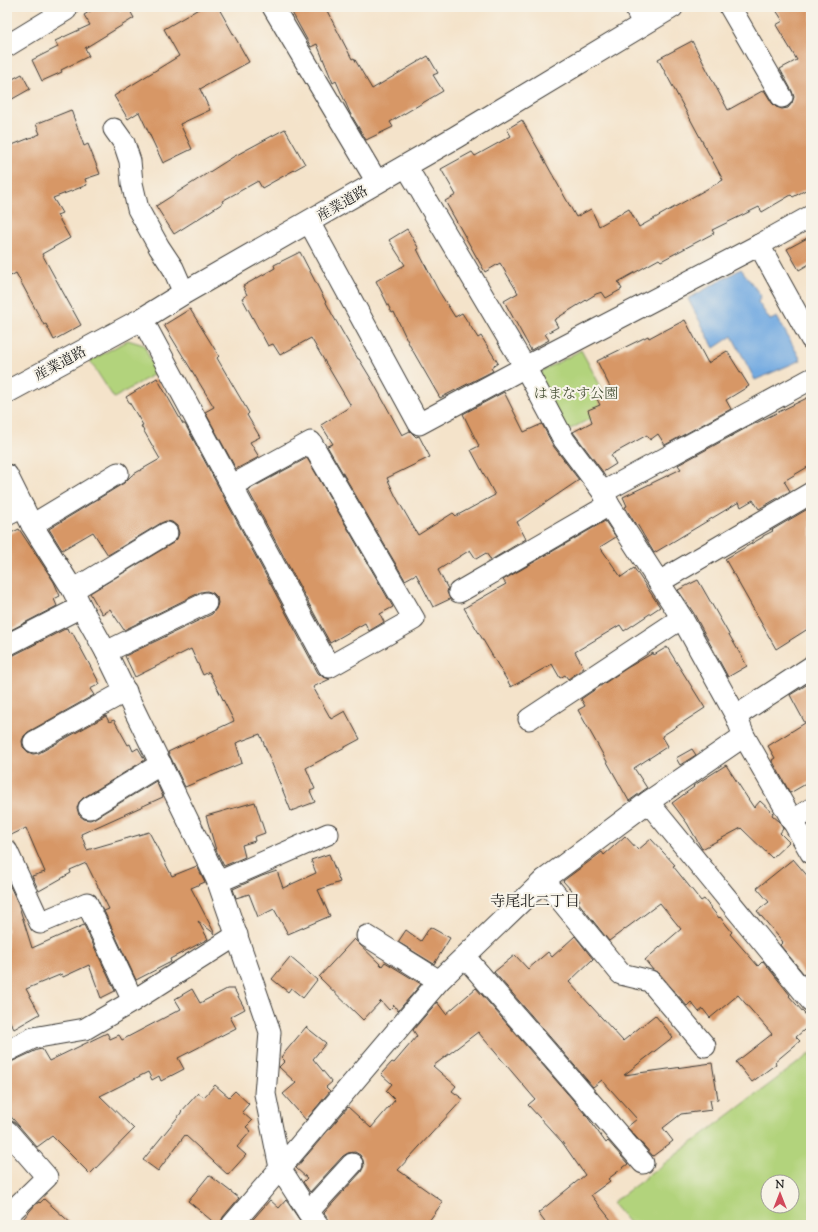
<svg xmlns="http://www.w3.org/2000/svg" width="818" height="1232" font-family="'Sorts Mill Goudy','Noto Serif JP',serif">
	<rect width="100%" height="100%" fill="#f7f3e8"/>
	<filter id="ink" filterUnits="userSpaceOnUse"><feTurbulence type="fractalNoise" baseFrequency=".025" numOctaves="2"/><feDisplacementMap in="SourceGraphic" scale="8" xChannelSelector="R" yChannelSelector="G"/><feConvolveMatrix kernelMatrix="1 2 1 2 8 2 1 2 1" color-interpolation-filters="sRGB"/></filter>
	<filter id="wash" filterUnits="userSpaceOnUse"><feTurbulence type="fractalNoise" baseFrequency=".012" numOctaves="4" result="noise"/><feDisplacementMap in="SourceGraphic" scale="16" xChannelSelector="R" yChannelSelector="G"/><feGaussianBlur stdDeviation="0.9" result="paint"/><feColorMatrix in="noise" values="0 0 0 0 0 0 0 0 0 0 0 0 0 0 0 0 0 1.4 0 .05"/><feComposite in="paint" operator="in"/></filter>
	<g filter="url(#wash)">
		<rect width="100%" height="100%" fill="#f4e3ca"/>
		<g fill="#b2d37b" stroke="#67784c" fill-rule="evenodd">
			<polygon points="128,340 144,345 156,373 114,398 90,361"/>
			<polygon points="581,350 612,407 567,431 539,379 542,371"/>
			<path d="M811 1053V1225H631L612 1203ZM768 1182H792V1206H768Z"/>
		</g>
		<polygon fill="#73aae1" stroke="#48637e" points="741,269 761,296 758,302 770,320 777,317 801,360 755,380 732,336 714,348 688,299"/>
		<g id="blocks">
			<g fill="#d79766">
				<polygon points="97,7 116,7 119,11 128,7 134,18 85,48 89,56 61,70 62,72 42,81 32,60 58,47 55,41 90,25 84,15"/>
				<polygon points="202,7 218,7 249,62 200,89 210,110 180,124 192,149 163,163 139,112 128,119 114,96 179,56 164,29"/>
				<polygon points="289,7 325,7 352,59 354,58 372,89 428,56 438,73 433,75 443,91 390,122 393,127 366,140 350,113 336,81 333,83 317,44 311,47"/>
				<polygon points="774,7 811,7 811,187 793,197 791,195 762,212 759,207 712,230 714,233 661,261 659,259 618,282 622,289 606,298 602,292 596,294 554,320 558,327 545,334 549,340 531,350 504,301 518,293 500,263 485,272 445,201 456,195 441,169 472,152 475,156 511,136 507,129 522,120 576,217 591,209 599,226 629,209 639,227 723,180 658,59 692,41 728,110 764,90 772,103 776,107 782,109 788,108 792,103 794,97 792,91 780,69 797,60 776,25 783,21"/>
				<polygon points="22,74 30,89 7,102 7,82"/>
				<polygon points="71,110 84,146 88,144 100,174 85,179 87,185 53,198 62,213 57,215 70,238 42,254 81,325 54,340 46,324 44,325 16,273 7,278 7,147 40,134 36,124"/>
				<polygon points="285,129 305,164 262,188 258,181 222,201 223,203 174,234 156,206 233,157"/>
				<polygon points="407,229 419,249 417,249 438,290 455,317 462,313 478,338 481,336 498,363 491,368 493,371 440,398 410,346 394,312 392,313 376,281 405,265 389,240"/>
				<polygon points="811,236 811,263 799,270 787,249"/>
				<polygon points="300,252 332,314 358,359 359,359 373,382 402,435 410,431 416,437 419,436 430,457 387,478 396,497 418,535 453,513 456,516 495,495 471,450 479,446 463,414 504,392 524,432 542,424 554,447 579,480 517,522 526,539 491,560 486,553 476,559 470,550 438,570 448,589 447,592 450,599 433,607 416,574 405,580 327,446 333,444 321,425 351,406 311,338 280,355 273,344 268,346 242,298 247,295 243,286 275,268 274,265"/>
				<polygon points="190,309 219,356 217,358 249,413 247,415 260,437 250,442 259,457 236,469 205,412 214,407 164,325"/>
				<polygon points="685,320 708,363 727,351 749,386 726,400 731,409 665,445 658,434 650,440 647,435 611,455 616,464 603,472 573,432 592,422 588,410 600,405 597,399 612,391 597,361 648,336 649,338 662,331 662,332"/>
				<polygon points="157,378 183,424 185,424 318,673 323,677 330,679 313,687 331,719 345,711 360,739 306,768 315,789 310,791 315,802 291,811 260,734 236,743 242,763 185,787 168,752 234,721 209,672 203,675 191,649 135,677 125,656 212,614 216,609 218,603 217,597 213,593 207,591 201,592 124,630 110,609 102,614 90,593 173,543 177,539 179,533 177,526 172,522 166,521 161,523 108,555 93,532 62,550 49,529 124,483 132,475 160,459 141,426 143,425 126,397"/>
				<polygon points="811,396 811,465 784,481 790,491 759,509 753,500 741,507 739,502 654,553 637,524 636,525 625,507 627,506 623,497 681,469 678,465 748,427"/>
				<polygon points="307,458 393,607 380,614 384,622 369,631 365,623 330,643 248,490"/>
				<polygon points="811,507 811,627 776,649 725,559 763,537 763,536 773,531 772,530"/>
				<polygon points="605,521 616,537 600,547 621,577 634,568 660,607 624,631 620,625 575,652 584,668 568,679 565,675 560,678 552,664 511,687 464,608 506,584 503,580"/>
				<polygon points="19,529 54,582 60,596 54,599 57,606 7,632 7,535"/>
				<polygon points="698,580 747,666 728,677 693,612 678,590"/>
				<polygon points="67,628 69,633 72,632 100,684 90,689 94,695 28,732 24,736 22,741 23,747 28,752 33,754 39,753 106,716 109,722 114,720 128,745 130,744 133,751 138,748 145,760 83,798 79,802 77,808 79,815 84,819 90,820 95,818 156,781 163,797 81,834 87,850 149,832 172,876 197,866 205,882 191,888 215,934 198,921 208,939 170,959 171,962 136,980 104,911 109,909 86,863 70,870 71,873 39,891 32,876 45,872 26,828 7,837 7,657 12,656"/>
				<polygon points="667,647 705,708 662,736 668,746 634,768 647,788 629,801 578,710 585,706 581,699 627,668 653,653 654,655"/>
				<polygon points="811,682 811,781 790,793 772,760 775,758 768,746 805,723 790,695"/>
				<polygon points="692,749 696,755 680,765 676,758"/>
				<polygon points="726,765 754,808 760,801 773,813 772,815 780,822 783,829 780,833 789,842 772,858 741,828 702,849 687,823 672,803 694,787 693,786"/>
				<polygon points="255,802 265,833 254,837 255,841 242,845 245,857 224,866 216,850 206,816"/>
				<polygon points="625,836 638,850 651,839 675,865 673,866 701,901 704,899 719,918 720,917 732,932 730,934 758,966 763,961 790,995 789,996 811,1021 811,1024 796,1037 800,1041 775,1062 776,1064 752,1082 736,1062 772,1034 738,995 710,1018 703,1009 699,1012 691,1002 687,1006 659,973 653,970 645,960 681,929 660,903 609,941 578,902 580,900 563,881 602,852 604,855"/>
				<polygon points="329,854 340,882 318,890 330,916 288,934 274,909 258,917 249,894 236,898 233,889 262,876 277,871 283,888 316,873 311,860"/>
				<polygon points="793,859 811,880 811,976 808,979 780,945 783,942 757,911 769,902 757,888"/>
				<polygon points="8,882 18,903 32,948 84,925 115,991 101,998 89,965 63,977 62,974 26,989 40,1014 14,1029 7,1016 7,883"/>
				<polygon points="430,927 450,938 434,964 398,942 406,930 421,941"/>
				<polygon points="575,936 593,959 569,982 623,1041 655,1015 673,1037 624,1075 712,1063 718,1099 710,1100 712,1110 681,1114 663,1128 673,1141 653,1156 627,1127 637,1119 602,1080 593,1087 494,972 515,955 528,969 548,952 552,957"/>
				<polygon points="354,939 382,966 385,962 421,984 398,1011 394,1005 389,1010 381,1001 363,1020 319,977"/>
				<polygon points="290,957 317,980 303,998 291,988 288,992 272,979"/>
				<polygon points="476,988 586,1115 606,1143 608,1141 628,1164 608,1179 610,1181 591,1195 615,1225 547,1225 538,1213 585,1175 562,1142 528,1105 535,1099 478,1032 433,1066 456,1086 452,1091 463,1099 398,1170 443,1202 426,1225 330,1225 328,1218 324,1213 361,1172 364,1166 363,1160 360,1155 355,1152 348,1153 343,1156 310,1192 303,1182 307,1178 296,1168 348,1107 371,1128 395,1100 386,1091 392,1084 381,1074 392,1062 394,1063 417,1036 413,1030 437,1002 446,1014"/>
				<polygon points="192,989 200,1003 227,989 234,989 245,1009 230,1017 236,1028 178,1058 184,1069 161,1081 159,1076 152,1080 148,1072 100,1096 134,1129 90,1174 52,1136 37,1147 7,1112 7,1066 11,1062 37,1050 42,1049 49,1061 107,1033 110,1039 119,1035 122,1040 181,1009 175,999"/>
				<polygon points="306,1027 326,1043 313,1059 332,1082 326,1087 330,1091 306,1120 283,1094 296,1083 279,1067 285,1061 281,1057"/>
				<polygon points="215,1085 229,1097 235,1091 249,1104 242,1112 252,1121 246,1127 251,1131 237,1147 246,1155 228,1175 185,1135 158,1171 143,1160 181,1113 181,1112 198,1093 204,1097"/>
				<polygon points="209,1175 239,1198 223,1217 220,1225 217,1225 188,1201"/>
				<polygon points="44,1199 73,1225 18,1225 35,1205 39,1202 40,1203"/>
				<polygon points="270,1200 279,1208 286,1200 303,1225 248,1225"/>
			</g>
		</g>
	</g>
	<g filter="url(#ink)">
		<use href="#blocks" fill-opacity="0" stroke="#3c3a36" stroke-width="1"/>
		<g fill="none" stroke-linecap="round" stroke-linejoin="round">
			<defs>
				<g id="minor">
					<polyline points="273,7 377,182"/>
					<polyline points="635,7 643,24"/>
					<polyline points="730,7 782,97"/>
					<polyline points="7,46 66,10 65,7"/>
					<polyline points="114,129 124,143 130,161 132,183 138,209 159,247 173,268 184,293"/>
					<polyline points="406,166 525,367 564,440 603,492 609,505 682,618 736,716 744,736 811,853"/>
					<polyline points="309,222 419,424 525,367 759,245 811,339"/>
					<polyline points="759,245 811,216"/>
					<polyline points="142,319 329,667 414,619 311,442 231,486"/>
					<polyline points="7,475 32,525 73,590 81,607 106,652 218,882 270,1032 265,1094 280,1168 308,1212 318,1225"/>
					<polyline points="603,492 811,379"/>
					<polyline points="7,515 23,507"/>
					<polyline points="32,525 118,473"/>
					<polyline points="659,582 811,493"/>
					<polyline points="73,590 167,533"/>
					<polyline points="459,592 609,505"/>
					<polyline points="7,645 81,607"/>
					<polyline points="106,652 206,603"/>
					<polyline points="736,716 811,667"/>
					<polyline points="529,719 682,618"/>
					<polyline points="34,742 126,691"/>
					<polyline points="648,802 811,1001"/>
					<polyline points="89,808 161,764"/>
					<polyline points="792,821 811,809"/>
					<polyline points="7,851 40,923 87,903 133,1001"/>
					<polyline points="544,880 621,974 650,981 705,1046"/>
					<polyline points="218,882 328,834"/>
					<polyline points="367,936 439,981"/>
					<polyline points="465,957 643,1163"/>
					<polyline points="7,1051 33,1038 85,1029 133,1001 237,935"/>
					<polyline points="7,1131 47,1177 7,1216"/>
					<polyline points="308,1212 352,1164"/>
					<polyline points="232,1225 439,981 544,880 648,802 744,736"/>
				</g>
				<polyline id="tertiary" points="7,392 142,319 184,293 456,137 672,7"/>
			</defs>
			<use href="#minor" stroke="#3c3a36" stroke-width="23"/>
			<use href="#tertiary" stroke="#3c3a36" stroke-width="24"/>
			<use href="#minor" stroke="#fff" stroke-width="21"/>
			<use href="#tertiary" stroke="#fff" stroke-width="22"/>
		</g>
	</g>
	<g text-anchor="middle" stroke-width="4" stroke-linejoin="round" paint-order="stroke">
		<g font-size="14" fill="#1c1c1c" stroke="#f7f3e8">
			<text transform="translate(342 203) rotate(-30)" y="5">産業道路</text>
			<text transform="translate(60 363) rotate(-28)" y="5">産業道路</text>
		</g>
		<g font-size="14" fill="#495338" stroke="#f7f3e8">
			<text x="576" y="398">はまなす公園</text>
		</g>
		<g font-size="15" fill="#1c1c1c" stroke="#f7f3e8">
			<text x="535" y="906">寺尾北二丁目</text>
		</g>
	</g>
	<rect width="818" height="1232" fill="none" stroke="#f7f3e8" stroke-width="24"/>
	<g transform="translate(780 1194)"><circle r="19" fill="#f7f3e8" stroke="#9f9d96"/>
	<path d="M0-3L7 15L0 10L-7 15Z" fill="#d1495b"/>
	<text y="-6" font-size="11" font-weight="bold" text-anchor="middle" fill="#1c1c1c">N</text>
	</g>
</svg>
